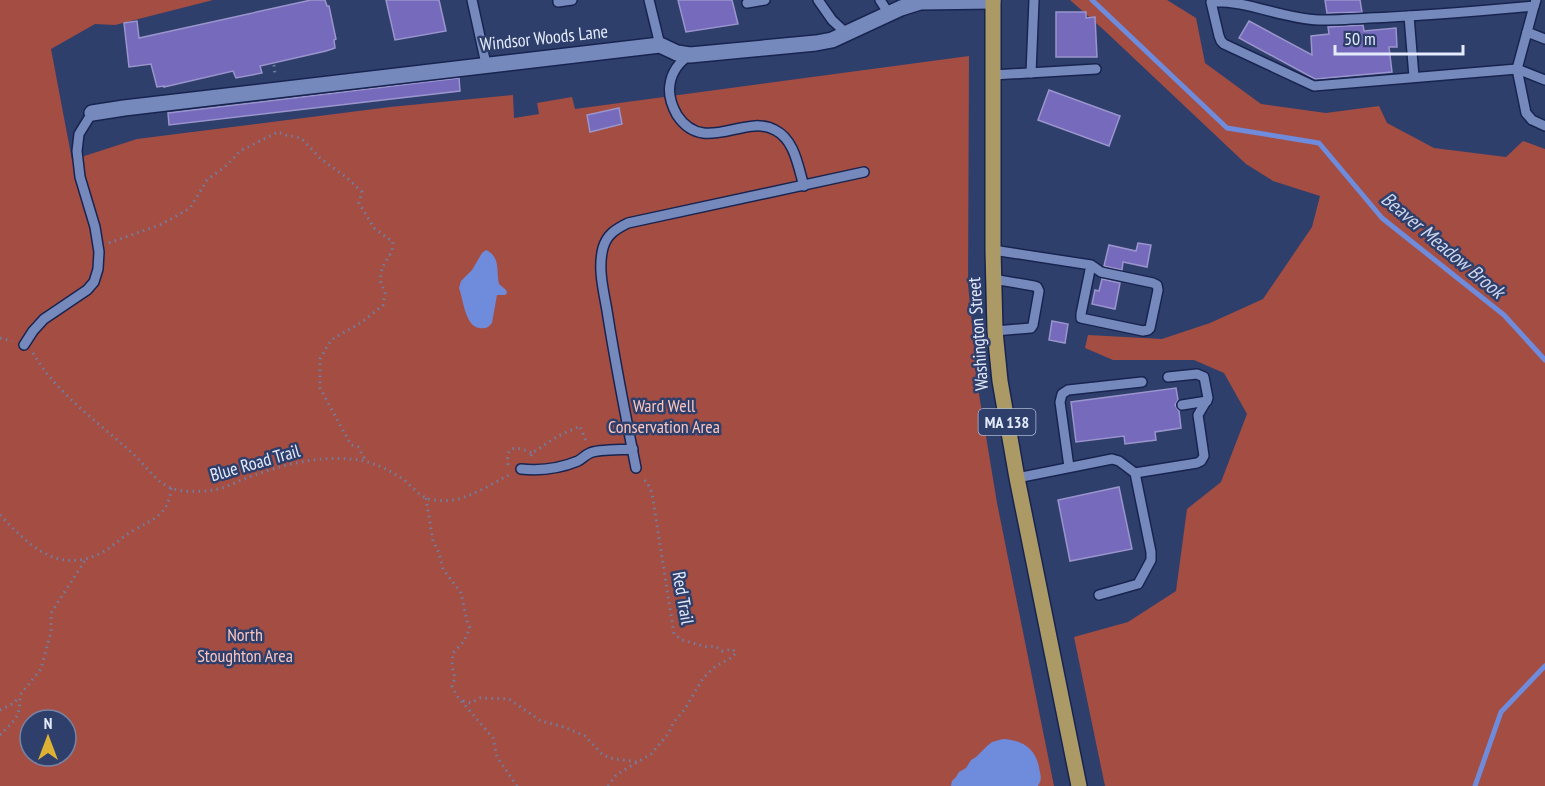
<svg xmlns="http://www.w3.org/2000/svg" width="1545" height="786" font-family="'PT Sans Narrow',sans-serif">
	<rect width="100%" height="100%" fill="#2f3f6c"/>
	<g fill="#a44d43" fill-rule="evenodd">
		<path d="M0 0H213L115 25 95 24 51 49 72 160 137 139 390 107 513 95 514 118 539 114 537 103 572 97 575 109 969 56 968 285 979 394 997 503 1054 786H0ZM30 720H66V756H30Z"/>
		<polygon points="1070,0 1167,0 1196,18 1205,63 1261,104 1326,113 1379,106 1387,123 1434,148 1506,157 1523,141 1545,149 1545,786 1105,786 1074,637 1128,622 1176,591 1187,509 1221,482 1247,414 1224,373 1194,360 1113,360 1085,348 1088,335 1162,339 1210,323 1263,299 1312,227 1320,196 1273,181 1246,164 1105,31"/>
	</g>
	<g fill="#6f8bdb">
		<path d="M486 250C501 257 496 271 499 284L506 290 507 293 505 295H497L492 323C488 328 485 329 479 328 465 326 463 298 459 288L461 281 472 270 482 253Z"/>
		<path d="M1003 739C1022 740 1035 748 1039 767 1040 775 1043 778 1038 786H951L952 781 956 777 959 772 966 768 971 760 976 757 987 746 992 742Z"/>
	</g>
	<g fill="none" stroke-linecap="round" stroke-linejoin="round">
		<g stroke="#6f8bdb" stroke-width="5">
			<polyline points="1092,0 1227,128 1319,143 1382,218 1504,315 1545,360"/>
			<polyline points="1475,786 1501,712 1545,666"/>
		</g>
	</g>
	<g fill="#766abd" stroke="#9a95cc" stroke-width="1.5">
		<polygon points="311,0 325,0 327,6 329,6 336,39 334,40 335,48 326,51 260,66 262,73 236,78 233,71 164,87 164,86 157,87 151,64 129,67 124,23 137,21 139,38"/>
		<polygon points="386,0 439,0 446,31 395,40"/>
		<polygon points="678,0 732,0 738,24 686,32"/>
		<polygon points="1325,0 1360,0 1362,12 1327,13"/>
		<polygon points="1056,12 1086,12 1086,18 1095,17 1097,57 1056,57"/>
		<polygon points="1249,21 1312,55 1311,36 1329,34 1328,27 1363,25 1364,31 1396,28 1397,47 1389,47 1392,72 1315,79 1239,38"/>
		<polygon points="459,78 460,91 169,125 168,113"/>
		<polygon points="1049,90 1120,116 1109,146 1038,120"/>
		<polygon points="619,108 622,124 590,132 587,115"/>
		<polygon points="1138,243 1151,245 1147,267 1123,262 1122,270 1104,266 1109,245 1136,251"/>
		<polygon points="1102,279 1120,283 1115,309 1092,304 1095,290 1099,291"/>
		<polygon points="1052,321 1068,324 1065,343 1049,340"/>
		<polygon points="1176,388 1178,400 1175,405 1179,411 1181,428 1155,432 1156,440 1125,444 1124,436 1076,442 1071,402"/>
		<polygon points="1119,487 1132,549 1070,561 1058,500"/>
	</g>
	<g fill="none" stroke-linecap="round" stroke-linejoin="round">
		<defs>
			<g id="service">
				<polyline points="472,0 486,64"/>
				<polyline points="558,0 558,2 572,0"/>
				<polyline points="649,0 660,45"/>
				<polyline points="818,0 832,20 847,34"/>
				<polyline points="880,0 889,14"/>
				<path d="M1536 0 1534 6C1479 11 1424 16 1369 18 1352 19 1336 20 1319 20 1282 19 1248 0 1211 2L1219 36 1221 41 1224 44 1314 86 1517 69 1545 80"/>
				<polyline points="747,3 765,0"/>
				<polyline points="1534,6 1527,32 1545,39"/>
				<polyline points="1409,16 1414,77"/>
				<polyline points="1527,32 1517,69 1526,113 1532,120 1545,126"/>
				<path d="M690 55C679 62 672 71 670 84 668 95 672 106 677 115 704 156 744 113 775 130 795 140 798 167 804 186"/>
				<polyline points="1031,73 1034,0"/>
				<polyline points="993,75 1096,69"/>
				<polyline points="993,250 1091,265 1101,272 1153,283 1157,285 1158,290 1150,328 1148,330 1143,331 1081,318 1081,314 1091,265"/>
				<polyline points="993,279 1034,286 1037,287 1039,291 1033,325 1031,328 995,331"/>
				<polyline points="24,345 33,331 44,319 87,290 94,282 98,269 99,252 95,227 80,177 77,151 79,134 92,113"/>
				<polyline points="1182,405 1207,401"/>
				<polyline points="1069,467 1060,402 1062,394 1068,390 1142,382"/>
				<path d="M636 468C626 418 616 367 608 317 605 295 597 271 603 248 607 234 616 229 628 223L864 172"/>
				<path d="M521 469C540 471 561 468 578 461 582 459 585 455 590 453 598 449 623 450 633 449"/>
				<polyline points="1135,473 1197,463 1201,461 1204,456 1198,415 1208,398 1204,377 1197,374 1168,377"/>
				<polyline points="1017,478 1112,459 1119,461 1135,473 1151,552 1151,560 1138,584 1099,595"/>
			</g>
			<polyline id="minor" points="92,113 124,108 660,45 677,53 690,55 816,43 832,40 901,8 920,2 993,1"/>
			<polyline id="primary" points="993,0 993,250 995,331 1000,381 1017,478 1079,786"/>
		</defs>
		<use href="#service" stroke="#18244f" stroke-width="12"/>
		<use href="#minor" stroke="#18244f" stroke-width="18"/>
		<use href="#primary" stroke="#18244f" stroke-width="18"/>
		<g stroke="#717ea0" stroke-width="3" stroke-dasharray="1.5 4.5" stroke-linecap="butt">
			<polyline points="274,65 275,75"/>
			<polyline points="109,243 162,224 190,208 207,180 227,165 240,151 278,132 286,135 301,138 321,159 346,177 362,192 359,203 374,228 393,242 392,251 382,268 380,280 385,293 383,305 362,322 331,340 320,359 320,388 351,445 358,447 366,461"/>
			<polyline points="0,338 12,341"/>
			<path d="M33 353C57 394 97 421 132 453 145 464 153 479 169 487 181 493 200 492 213 490 227 488 239 480 252 476 282 465 317 456 350 459 370 460 388 469 404 480 411 486 418 494 426 498 433 501 445 501 453 500 474 496 493 483 511 474"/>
			<polyline points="531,456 532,453 558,436 580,426 586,441"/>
			<path d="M508 465C505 443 518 447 532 453"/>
			<polyline points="426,498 433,541 439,553 443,569 461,593 467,621 470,628 464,641 453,653 452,667 455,678 452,686 457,696 493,738 497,757 517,786"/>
			<path d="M0 515C28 544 56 574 99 554 112 548 121 537 134 530 154 519 169 514 171 488"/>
			<polyline points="463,701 471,703 480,698 509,699 541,721 564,727 585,736 601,753 609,758 637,762"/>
			<polyline points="0,710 14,703 19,697"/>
			<path d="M0 735C16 718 20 719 20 695L41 669 51 632V613L86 559"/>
			<polyline points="608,786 616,775 651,754 669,733 673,723 685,709 703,678 716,666 733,657 736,652 732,649 722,651 715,646 707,647 682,640 674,634 652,493 648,484 643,478"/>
		</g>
		<use href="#service" stroke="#7589bc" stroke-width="9"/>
		<use href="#minor" stroke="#7589bc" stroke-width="15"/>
		<use href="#primary" stroke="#ab9a66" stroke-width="15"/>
	</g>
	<g text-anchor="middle" stroke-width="5" stroke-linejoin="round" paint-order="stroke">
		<rect fill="#2f3f6c" stroke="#aeb7d1" stroke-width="1.5" x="978.5" y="409" width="57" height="26" rx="4.5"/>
		<g font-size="16" font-weight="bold" fill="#e4ebfc">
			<text x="1007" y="428">MA 138</text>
		</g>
		<g font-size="18" fill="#e4ebfc" stroke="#2f3f6c">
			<text transform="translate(544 38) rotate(-6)" y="6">Windsor Woods Lane</text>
			<text transform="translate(978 334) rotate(-94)" y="6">Washington Street</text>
			<text transform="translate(255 463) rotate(-16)" y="6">Blue Road Trail</text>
			<text transform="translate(683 598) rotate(80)" y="6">Red Trail</text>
		</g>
		<g font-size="18" fill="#fac6be" stroke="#2f3f6c">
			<text x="664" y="412">Ward Well<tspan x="664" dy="21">Conservation Area</tspan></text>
			<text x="245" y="641">North<tspan x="245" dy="21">Stoughton Area</tspan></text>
		</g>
		<g font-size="20" font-style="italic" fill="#cdd6eb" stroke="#2f3f6c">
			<text transform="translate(1443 245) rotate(40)" y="7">Beaver Meadow Brook</text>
		</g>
	</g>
	<g transform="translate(48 738)"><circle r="28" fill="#2f3f6c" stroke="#7784a6" stroke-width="1.5"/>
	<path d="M0-4.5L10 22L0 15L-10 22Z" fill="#ddb133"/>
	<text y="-9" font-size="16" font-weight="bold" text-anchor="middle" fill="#e4ebfc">N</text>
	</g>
	<path d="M1335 45v9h128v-9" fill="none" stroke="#e4ebfc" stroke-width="3"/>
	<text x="1344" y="45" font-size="18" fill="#e4ebfc" stroke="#2f3f6c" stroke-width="4.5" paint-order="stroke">50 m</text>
</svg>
